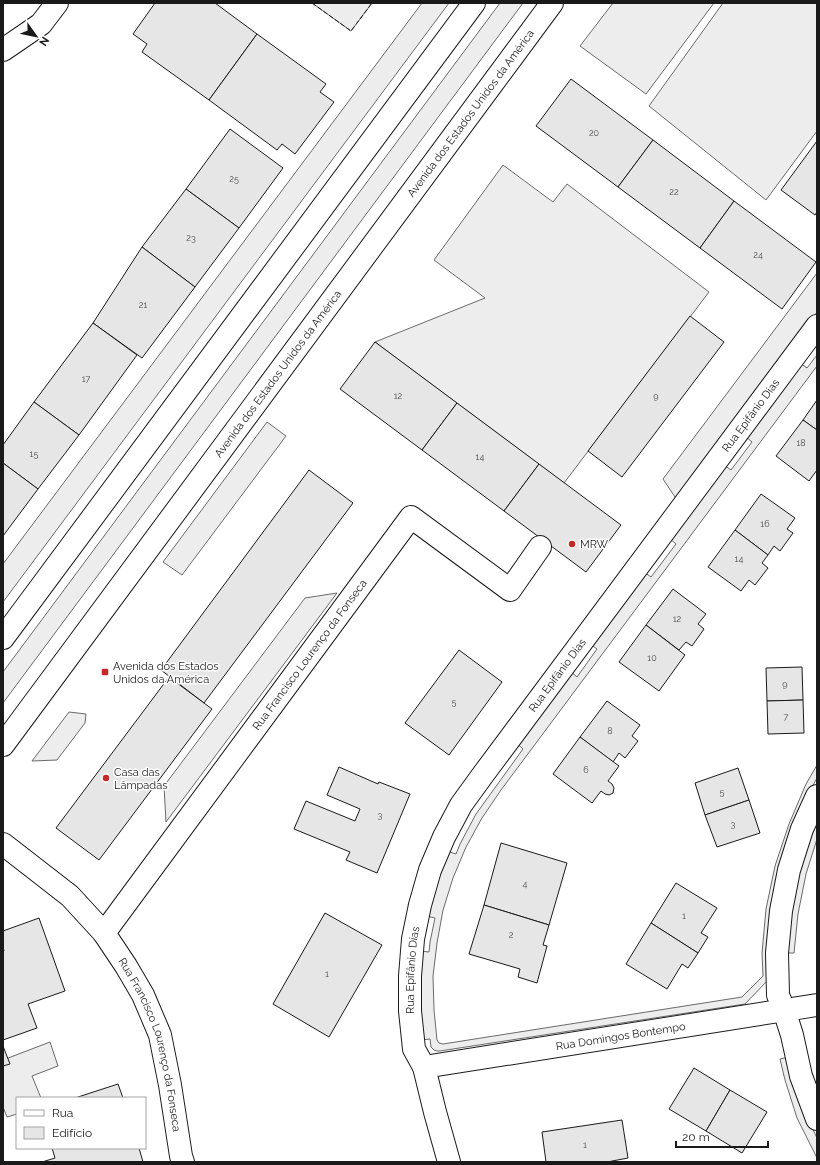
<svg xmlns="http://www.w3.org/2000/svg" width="820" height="1165" font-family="Raleway,sans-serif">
	<rect width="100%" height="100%" fill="#fff"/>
	<g fill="#ededed" stroke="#6a6a6a">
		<polygon points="312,3 372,3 351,31"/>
		<polygon points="422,3 449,3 3,602 3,564"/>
		<polygon points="500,3 523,3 3,703 3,672"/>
		<polygon points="613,3 714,3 646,94 580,46"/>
		<polygon points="723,3 817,3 817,131 766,200 649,106"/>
		<polygon points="503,165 553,202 567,184 709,292 564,483 375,342 485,298 434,260"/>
		<polygon points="817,273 817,312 677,500 663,479"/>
		<polygon points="817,355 817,366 501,790 482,818 466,847 453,878 443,910 437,943 433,976 434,1010 437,1040 439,1043 443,1044 742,997 763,976 762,953 766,909 775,866 789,824 806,784 817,765 817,778 812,787 769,979 745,1004 440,1051 437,1051 434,1050 431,1047 430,1039 421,1040 420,951 429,952 430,942 435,918 426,916 447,851 456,854 460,844 476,814 523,749 516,743 570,671 577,677 597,649 590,644 644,572 651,577 676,544 669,538 724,465 731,470 752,442 745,436 800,363 807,368"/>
		<polygon points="267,422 286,436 182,575 163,562"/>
		<polygon points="337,593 166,822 164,786 305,598"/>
		<polygon points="69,712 86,714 85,723 57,760 32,761"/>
		<polygon points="817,816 817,839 806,874 798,914 794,953 785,953 797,872"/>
		<polygon points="50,1042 58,1066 32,1076 41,1098 17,1098 17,1114 7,1117 3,1107 3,1060"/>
		<polygon points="789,1057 806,1115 817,1138 817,1158 797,1118 785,1080 780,1059"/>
	</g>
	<g fill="#e6e6e6" stroke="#1a1a1a">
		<polygon points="155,3 215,3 257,34 209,100 142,52 147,44 133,34"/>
		<polygon points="257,34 326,84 320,92 334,102 295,154 282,144 277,150 209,100"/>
		<polygon points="571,79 653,140 618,187 536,126"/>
		<polygon points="230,129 283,168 239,228 186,189"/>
		<polygon points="653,140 734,201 700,248 618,187"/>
		<polygon points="817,141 817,212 815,215 781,190"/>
		<polygon points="186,189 239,228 195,287 142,247"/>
		<polygon points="734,201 816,262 782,309 700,248"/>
		<polygon points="142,247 195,287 142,358 93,323"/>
		<polygon points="690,316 724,342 622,477 588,451"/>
		<polygon points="93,323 137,355 79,435 34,402"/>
		<polygon points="375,342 457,403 422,450 340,389"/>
		<polygon points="817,400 817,430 803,420"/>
		<polygon points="34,402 79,435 38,489 3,463 3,445"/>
		<polygon points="457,403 539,464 504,511 422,450"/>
		<polygon points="803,420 817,430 817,470 809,481 776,456"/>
		<polygon points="3,463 38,489 3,536"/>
		<polygon points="539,464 621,525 586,572 504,511"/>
		<polygon points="309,470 353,503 204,703 161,670"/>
		<polygon points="761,494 795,518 787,529 793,533 780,551 774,546 768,555 735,530"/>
		<polygon points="735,530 768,555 762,563 768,568 755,585 749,580 741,591 708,567"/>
		<polygon points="673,589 706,614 698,624 704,629 692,646 686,642 679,650 646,625"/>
		<polygon points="646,625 685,655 659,691 619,662"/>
		<polygon points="459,650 502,682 449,755 405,723"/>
		<polygon points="802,667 803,700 767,701 766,668"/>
		<polygon points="169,677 212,709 99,860 56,828"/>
		<polygon points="803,700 804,733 768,734 767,701"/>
		<polygon points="607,701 640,725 632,736 638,741 625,758 619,753 613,762 580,737"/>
		<polygon points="580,737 619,766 608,781 612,784 614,788 613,793 609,795 605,794 601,791 592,803 553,774"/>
		<polygon points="339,767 378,784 379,782 410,794 377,873 346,860 350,852 294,829 306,801 355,821 360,809 327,795"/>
		<polygon points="738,768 749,800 705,815 695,783"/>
		<polygon points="749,800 760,833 717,847 705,815"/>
		<polygon points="501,843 567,863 549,925 484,905"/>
		<polygon points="676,883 717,908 701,933 708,937 698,953 651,923"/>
		<polygon points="484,905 549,925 543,945 547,946 537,983 518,977 520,969 469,954"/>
		<polygon points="325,913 382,945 329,1037 273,1004"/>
		<polygon points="39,918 65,991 28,1004 37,1028 3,1040 3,951 4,951 3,947 3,931"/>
		<polygon points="651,923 698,953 688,968 682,964 667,989 626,964"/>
		<polygon points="3,1046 10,1064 3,1066"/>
		<polygon points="694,1068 730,1090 706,1131 669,1109"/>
		<polygon points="118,1084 123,1098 75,1098"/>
		<polygon points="730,1090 767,1112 742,1153 706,1131"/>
		<polygon points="622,1120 628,1158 607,1162 546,1162 542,1132"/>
		<polygon points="52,1148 139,1148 143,1162 42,1162 55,1158"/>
	</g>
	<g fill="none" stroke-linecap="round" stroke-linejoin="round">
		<defs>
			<g id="minor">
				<polyline points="3,50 41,24 57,3"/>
				<polyline points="817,796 802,829 789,870 781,911 777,953 778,995 784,1010 792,1035 801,1076 817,1119"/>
				<path id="s1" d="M3 844 70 896 104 933 126 966 143 995 160 1035 170 1085 181 1156 183 1162"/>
				<path id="s2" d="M104 933 411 517 510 590 540 547"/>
				<path id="s3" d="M424 1067 817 1005"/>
				<path id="s4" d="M449 1162 435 1112 424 1067 414 1049 410 1011V976L413 939 420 905 430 870 444 837 461 805 482 776 817 326"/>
			</g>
			<g id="major">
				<polyline points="3,638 474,3"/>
				<path id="s5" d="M3 745 552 3"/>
			</g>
		</defs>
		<use href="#minor" stroke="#1a1a1a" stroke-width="24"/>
		<use href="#major" stroke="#1a1a1a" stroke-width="24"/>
		<use href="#minor" stroke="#fff" stroke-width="22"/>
		<use href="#major" stroke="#fff" stroke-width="22"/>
		<polyline stroke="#1a1a1a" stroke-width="1" stroke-dasharray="5 2" stroke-linecap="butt" points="312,3 351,31 372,3"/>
	</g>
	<g fill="#c62828" stroke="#fff" stroke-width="1.5">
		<circle cx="572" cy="544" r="4"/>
		<rect x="101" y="668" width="8" height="8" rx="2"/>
		<circle cx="106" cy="778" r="4"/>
	</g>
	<g text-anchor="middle" stroke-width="3" stroke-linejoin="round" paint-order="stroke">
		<g font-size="9" fill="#4d4d4d">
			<text x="594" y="136">20</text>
			<text x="234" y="182">25</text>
			<text x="674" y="195">22</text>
			<text x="191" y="241">23</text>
			<text x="758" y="258">24</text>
			<text x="143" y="308">21</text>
			<text x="86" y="382">17</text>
			<text x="398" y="399">12</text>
			<text x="656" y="399">9</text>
			<text x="801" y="446">18</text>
			<text x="34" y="457">15</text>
			<text x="480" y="460">14</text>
			<text x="765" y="527">16</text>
			<text x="739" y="562">14</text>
			<text x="677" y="622">12</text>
			<text x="652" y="661">10</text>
			<text x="785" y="687">9</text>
			<text x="454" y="705">5</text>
			<text x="786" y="720">7</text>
			<text x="610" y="734">8</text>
			<text x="586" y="773">6</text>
			<text x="722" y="795">5</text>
			<text x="380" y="818">3</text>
			<text x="733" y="827">3</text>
			<text x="525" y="887">4</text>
			<text x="684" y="919">1</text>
			<text x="511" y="938">2</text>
			<text x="327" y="977">1</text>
			<text x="585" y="1148">1</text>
		</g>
		<g font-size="11" fill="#1a1a1a" stroke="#fff">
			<text dy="4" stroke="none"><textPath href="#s5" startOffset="786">Avenida dos Estados Unidos da América</textPath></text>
			<text dy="4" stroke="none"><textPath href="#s5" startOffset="462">Avenida dos Estados Unidos da América</textPath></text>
			<text dy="4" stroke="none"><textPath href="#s4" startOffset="858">Rua Epifânio Dias</textPath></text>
			<text dy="4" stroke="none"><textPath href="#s2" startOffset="346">Rua Francisco Lourenço da Fonseca</textPath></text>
			<text dy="4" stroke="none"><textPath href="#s4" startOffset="534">Rua Epifânio Dias</textPath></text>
			<text dy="4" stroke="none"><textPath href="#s4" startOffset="198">Rua Epifânio Dias</textPath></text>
			<text dy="4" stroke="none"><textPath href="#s3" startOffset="199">Rua Domingos Bontempo</textPath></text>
			<text dy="4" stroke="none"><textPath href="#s1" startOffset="258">Rua Francisco Lourenço da Fonseca</textPath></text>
		</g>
		<g font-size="11" fill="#1a1a1a" stroke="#fff" text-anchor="start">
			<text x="580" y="548">MRW</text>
			<text x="113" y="670">Avenida dos Estados<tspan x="113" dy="13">Unidos da América</tspan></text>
			<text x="114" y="776">Casa das<tspan x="114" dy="13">Lâmpadas</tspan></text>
		</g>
	</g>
	<rect width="820" height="1165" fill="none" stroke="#1a1a1a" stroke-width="8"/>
	<rect x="16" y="1097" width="130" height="52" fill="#ffffff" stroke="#a3a3a3"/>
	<rect x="24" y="1110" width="20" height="6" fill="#ffffff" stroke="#a3a3a3"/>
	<text x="52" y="1117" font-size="12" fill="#1a1a1a">Rua</text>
	<rect x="24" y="1127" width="20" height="12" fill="#e6e6e6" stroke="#a3a3a3"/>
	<text x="52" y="1137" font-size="12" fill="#1a1a1a">Edifício</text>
	<g transform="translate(36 36) rotate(123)" stroke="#ffffff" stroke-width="3" paint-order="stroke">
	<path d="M0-3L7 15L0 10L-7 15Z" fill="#1a1a1a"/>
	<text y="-6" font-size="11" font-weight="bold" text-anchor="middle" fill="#1a1a1a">N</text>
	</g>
	<path d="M676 1141v6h92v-6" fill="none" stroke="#1a1a1a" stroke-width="2"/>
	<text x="682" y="1141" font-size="12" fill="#1a1a1a" stroke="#ffffff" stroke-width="3" paint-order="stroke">20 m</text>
</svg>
